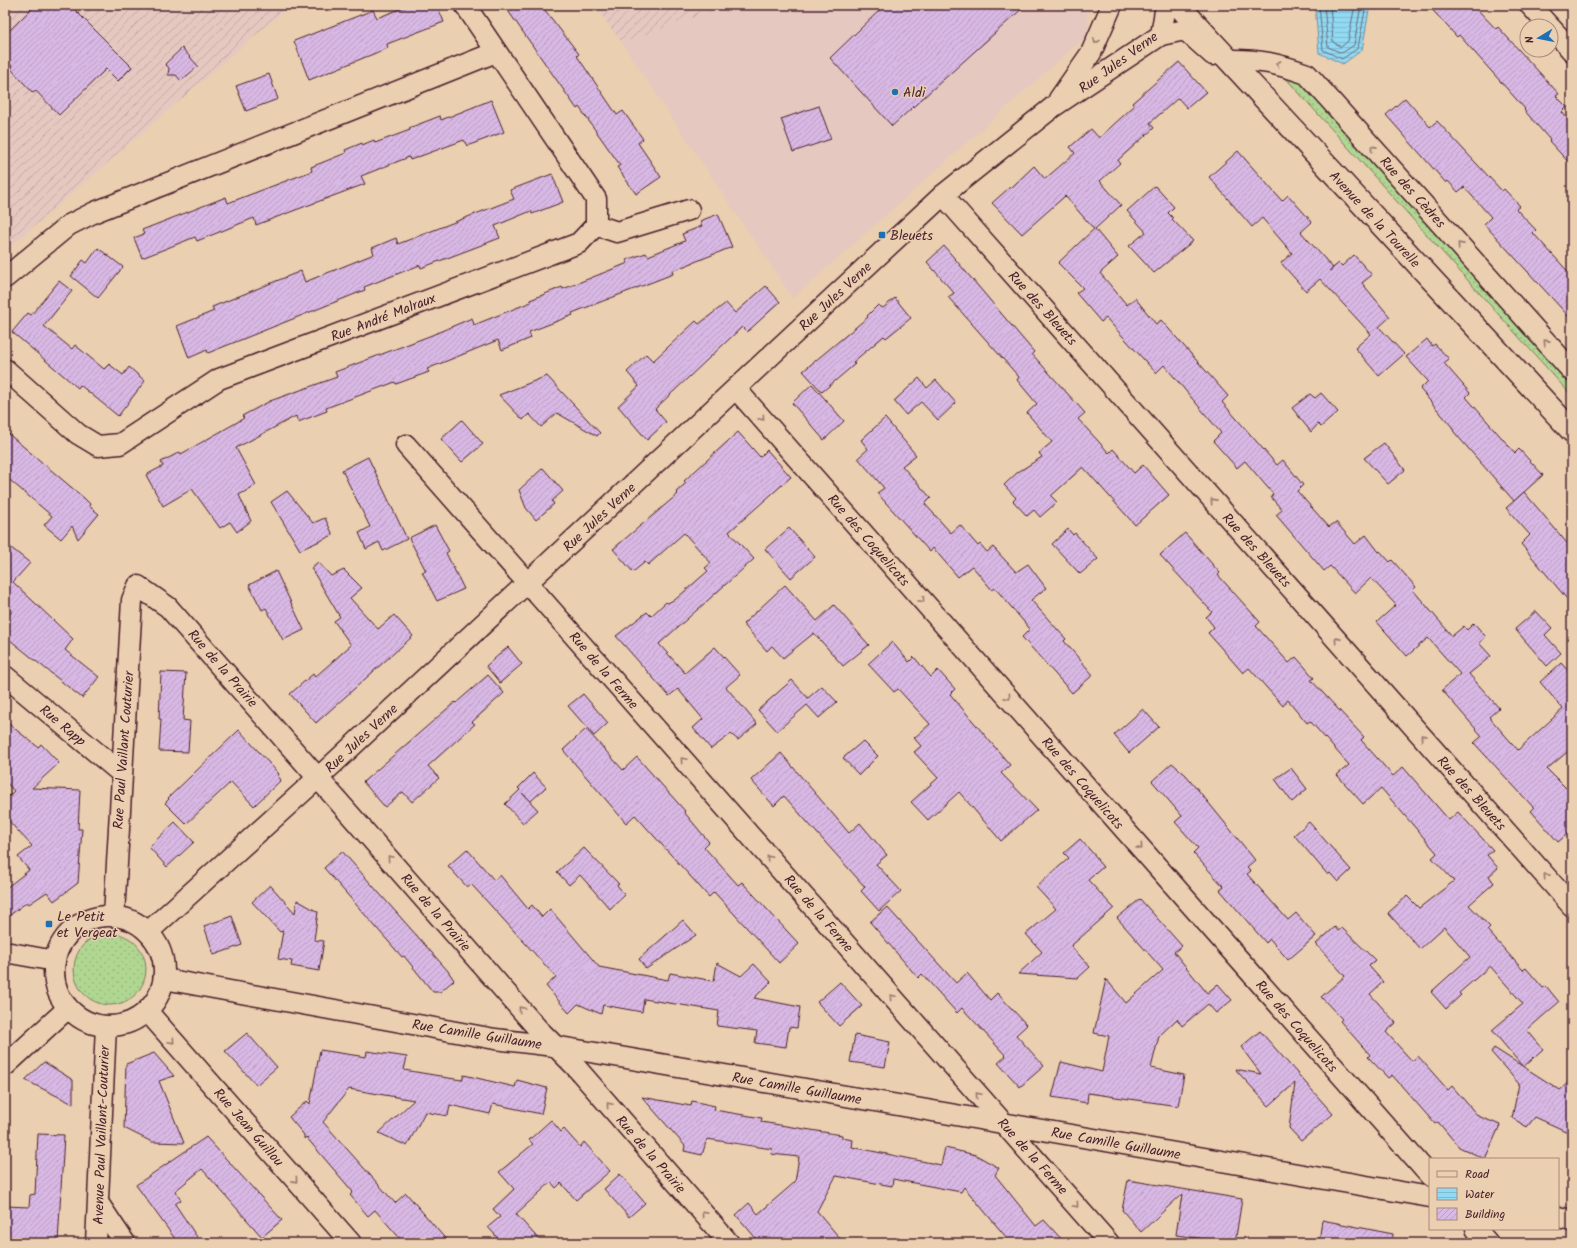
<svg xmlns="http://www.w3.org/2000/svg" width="1577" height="1248" font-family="Kalam,sans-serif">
	<defs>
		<pattern id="industrial-furrows" width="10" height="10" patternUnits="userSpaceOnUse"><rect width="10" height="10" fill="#e5c8c0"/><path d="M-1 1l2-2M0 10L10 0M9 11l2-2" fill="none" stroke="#c6aba5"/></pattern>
		<pattern id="grass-dots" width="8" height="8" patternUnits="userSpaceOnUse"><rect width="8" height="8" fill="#b0d792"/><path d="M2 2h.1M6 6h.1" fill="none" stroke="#99b87e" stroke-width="1.8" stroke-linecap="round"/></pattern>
		<pattern id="water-rules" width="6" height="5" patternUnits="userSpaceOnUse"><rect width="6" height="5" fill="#91daf3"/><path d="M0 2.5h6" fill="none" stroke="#7fbbd0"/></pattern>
		<pattern id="building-hatch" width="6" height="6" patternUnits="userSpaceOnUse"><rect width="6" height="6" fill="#d8b8e4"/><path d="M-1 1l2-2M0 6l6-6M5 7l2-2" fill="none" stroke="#bb9ec4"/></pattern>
	</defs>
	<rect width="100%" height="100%" fill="#eacfb1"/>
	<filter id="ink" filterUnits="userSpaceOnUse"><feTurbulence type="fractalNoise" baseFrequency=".025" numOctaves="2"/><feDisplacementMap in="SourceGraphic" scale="8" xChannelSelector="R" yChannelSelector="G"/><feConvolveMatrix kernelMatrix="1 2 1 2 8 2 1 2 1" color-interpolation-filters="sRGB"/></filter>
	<g filter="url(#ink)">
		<polygon fill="#e5c8c0" points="727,5 1089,5 1087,35 793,298 622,43"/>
		<g fill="url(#industrial-furrows)">
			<polygon points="15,5 290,5 5,251 5,14"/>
			<polygon points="594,5 727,5 622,43"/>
		</g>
		<g fill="url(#grass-dots)" stroke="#7d7b5e">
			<polygon points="1282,74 1298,80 1307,87 1572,382 1572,396"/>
			<circle cx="110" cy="969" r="36"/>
		</g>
		<polygon fill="url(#water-rules)" stroke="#758fa3" points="1315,5 1370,5 1362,50 1343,64 1319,53"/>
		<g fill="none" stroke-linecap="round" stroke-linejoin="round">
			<g stroke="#666a7b" stroke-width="1">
				<polyline points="1319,5 1323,50 1342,59 1358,48 1366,5"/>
				<polyline points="1324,5 1328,47 1342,53 1354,45 1361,5"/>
				<polyline points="1330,5 1333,42 1341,47 1348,41 1355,5"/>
			</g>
		</g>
		<g fill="url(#building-hatch)" stroke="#4a1f2b">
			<polygon points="35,5 70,5 132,67 118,81 106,69 59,115 36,91 33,93 11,69 13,67 5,58 5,35"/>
			<polygon points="410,5 437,5 444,22 387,44 388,48 309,80 294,41 373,10 377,18"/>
			<polygon points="504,5 541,5 579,54 577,56 617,115 623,111 643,139 638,143 661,177 636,194 617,167 620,165 603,141 579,107 577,109"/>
			<polygon points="885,5 1026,5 892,126 830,58"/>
			<polygon points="1428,5 1473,5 1496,29 1498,27 1559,94 1556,96 1567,107 1562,112 1572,124 1572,166 1549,141 1550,140 1524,110 1525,109 1459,35 1457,37"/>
			<polygon points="182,48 198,66 181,81 176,75 168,75 169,68 165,64"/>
			<polygon points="1179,62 1206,92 1187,108 1178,98 1150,123 1154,128 1118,160 1120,163 1100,181 1121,205 1095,229 1118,257 1100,273 1127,305 1135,298 1156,324 1161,320 1228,396 1222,402 1277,465 1283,460 1303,485 1297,491 1329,527 1336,522 1355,544 1366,535 1379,552 1380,551 1390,562 1392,560 1416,587 1413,590 1452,636 1464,626 1467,630 1474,623 1486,637 1479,643 1491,656 1469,674 1499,708 1489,717 1518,750 1563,709 1540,682 1561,663 1572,675 1572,748 1547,769 1572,794 1572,830 1558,842 1531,811 1534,808 1474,743 1482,736 1442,690 1460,674 1428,638 1407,656 1377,622 1396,605 1371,578 1355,593 1330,566 1324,571 1276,515 1282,510 1271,497 1273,494 1245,461 1237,468 1213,441 1221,433 1164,365 1156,373 1106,318 1101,322 1076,293 1083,288 1058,263 1094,229 1065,196 1022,234 992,203 1010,187 1011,188 1034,166 1045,179 1075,153 1070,147 1091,129 1099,138 1134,106 1132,103"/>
			<polygon points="269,74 278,99 246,111 236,86"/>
			<polygon points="1405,98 1430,127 1437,121 1502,191 1504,189 1520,206 1516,209 1536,230 1533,233 1572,276 1572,320 1484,224 1491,217 1464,187 1458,192 1448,181 1446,183 1386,115"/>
			<polygon points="491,100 504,132 467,146 464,140 410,160 409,157 361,176 365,184 293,211 256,225 254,218 197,241 195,237 142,258 134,238 144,234 142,230 226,197 228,203 312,171 311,167 346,153 345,150 362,143 362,145 374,140 375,143 410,130 409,128 440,116 441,120"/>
			<polygon points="819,106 831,139 793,152 781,119"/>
			<polygon points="1238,151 1282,201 1288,195 1312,222 1301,232 1333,268 1329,271 1339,263 1342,266 1354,255 1372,275 1362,283 1390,317 1379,327 1404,354 1379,376 1355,348 1371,334 1320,279 1306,291 1281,263 1292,253 1262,218 1252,227 1209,177"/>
			<polygon points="552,174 563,202 532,214 531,211 495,226 500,238 421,268 420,265 364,287 365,290 208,353 207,350 189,358 177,326 214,311 212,307 301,271 305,282 374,254 372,248 396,238 398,244 514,199 510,190"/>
			<polygon points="1155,186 1174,207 1168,213 1173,218 1172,219 1193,241 1154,273 1129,246 1146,232 1127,211"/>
			<polygon points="718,214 732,247 672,271 673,274 572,313 573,315 529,332 531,338 502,350 498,340 427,369 429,372 396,384 395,382 326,408 327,411 298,422 296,416 236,448 256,485 239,495 251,521 237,532 230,522 220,528 192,489 163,506 146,475 163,466 161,462 180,452 181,454 234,424 244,418 242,416 270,401 337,377 335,372 432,335 472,318 474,325 531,302 530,300 562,287 563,289 628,263 626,260 646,253 648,256 685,241 682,234 702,226 700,221"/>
			<polygon points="944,246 1034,352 1032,354 1085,413 1078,419 1109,453 1113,449 1134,473 1143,465 1169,495 1135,525 1083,467 1051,496 1057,502 1040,517 1034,510 1027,516 1013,501 1016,498 1004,485 1018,472 1042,457 1039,453 1052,442 1027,413 1037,404 1017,380 1019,377 948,297 954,293 927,262"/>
			<polygon points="98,248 123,267 98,298 71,276 83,260 87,263"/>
			<polygon points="59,281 72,291 44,326 72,349 75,345 104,369 109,364 123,375 129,367 145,381 118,416 80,385 78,388 12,332 28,313 31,315"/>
			<polygon points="766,286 780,302 747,332 742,327 655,409 666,422 647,440 618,406 639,386 627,372 646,354 653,361 696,321 699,324 726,303 735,313"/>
			<polygon points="895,298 911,318 886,338 884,336 853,362 855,364 822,392 803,371 868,317 867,316 878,305 883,308"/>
			<polygon points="1427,339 1432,346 1435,344 1449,359 1444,363 1470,393 1466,397 1515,453 1519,449 1543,475 1514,501 1454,432 1452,427 1420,389 1428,381 1406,357"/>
			<polygon points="547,376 600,433 597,436 557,413 541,427 529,414 523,420 499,395"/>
			<polygon points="919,378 927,388 936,380 956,403 938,420 921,402 906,415 894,401"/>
			<polygon points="812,384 844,421 824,440 792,403"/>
			<polygon points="1321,393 1338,412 1321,427 1318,424 1311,432 1292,408 1310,394 1315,398"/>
			<polygon points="885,418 916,455 902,466 931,498 925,504 951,533 960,525 978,546 980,544 987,552 993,547 1016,572 1028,564 1046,588 1031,600 1066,639 1064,641 1093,675 1072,693 1022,637 1030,629 995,588 992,590 972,566 958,577 933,548 930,552 877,493 884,488 858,458 868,449 861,440"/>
			<polygon points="462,420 483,444 462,462 441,439"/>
			<polygon points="5,431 84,498 90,504 89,506 99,514 78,539 72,526 61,539 44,525 52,516 5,476"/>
			<polygon points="738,432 760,457 767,450 791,477 729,532 754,559 659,644 685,673 715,647 740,675 726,687 757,724 738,740 731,734 711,749 693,728 703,719 678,689 669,696 616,636 647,612 651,616 666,602 668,603 677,598 708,571 705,568 711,563 684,533 648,565 645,562 633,572 613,549 678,494 676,492 686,483 684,481"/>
			<polygon points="1384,443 1405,470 1388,484 1364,458"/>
			<polygon points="368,457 407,539 383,551 379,542 366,549 359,533 370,527 342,470"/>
			<polygon points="543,468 563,491 552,501 554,504 536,520 526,508 519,490"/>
			<polygon points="287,491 313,523 325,518 333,535 300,550 271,502"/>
			<polygon points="1524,492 1572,549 1572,605 1521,544 1530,535 1506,508"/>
			<polygon points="435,525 449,551 446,553 464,589 437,601 422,572 426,571 409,538"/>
			<polygon points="789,528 815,557 791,578 765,549"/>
			<polygon points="1068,529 1073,535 1075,533 1098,559 1080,574 1052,544"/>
			<polygon points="1185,533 1220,573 1218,575 1260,622 1256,626 1289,663 1296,657 1304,666 1314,678 1311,680 1364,737 1361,740 1393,776 1403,767 1449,820 1458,812 1493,850 1487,855 1498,868 1489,876 1494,883 1469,905 1490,927 1487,930 1523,970 1526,968 1543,988 1546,986 1559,1002 1527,1030 1543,1049 1523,1067 1492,1030 1523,1004 1490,966 1459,993 1461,995 1446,1009 1431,992 1470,957 1444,927 1420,949 1388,913 1407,896 1419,908 1454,881 1432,858 1437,853 1381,788 1363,804 1337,775 1349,765 1310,721 1307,723 1288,700 1283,706 1249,668 1243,673 1208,633 1214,627 1206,617 1212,612 1160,555"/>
			<polygon points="5,543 30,563 13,582 73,639 65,650 99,677 82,698 5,636 5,620 12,611 5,605"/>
			<polygon points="318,562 331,576 344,570 362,588 350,598 378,629 394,615 413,636 316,723 290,694 313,674 315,677 351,645 334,621 340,617 311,568"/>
			<polygon points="276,571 304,630 283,640 266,608 262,610 249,585"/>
			<polygon points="785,585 817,621 834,605 869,645 843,666 814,633 783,658 772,646 767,651 743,624"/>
			<polygon points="1536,611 1552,628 1545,635 1561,653 1547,666 1515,629"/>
			<polygon points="892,642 909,662 914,657 931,677 938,670 955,689 950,694 1010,765 1001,773 1037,810 1001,841 959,792 928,820 911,802 938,778 914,752 921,746 914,738 930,724 898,689 894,692 868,664"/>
			<polygon points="508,647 522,664 500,683 486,666"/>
			<polygon points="161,672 186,673 183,720 190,721 188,752 159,751 161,719 159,719"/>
			<polygon points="488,675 504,693 472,722 475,724 428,766 439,778 412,802 403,792 385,807 363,782 455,702 456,703"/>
			<polygon points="792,680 808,698 822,686 837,702 819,718 807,705 777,731 758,710"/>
			<polygon points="583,694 608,723 594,736 568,706"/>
			<polygon points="1143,709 1159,727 1129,753 1114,735"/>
			<polygon points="5,721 38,747 41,744 59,763 32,788 80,790 78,829 82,829 78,883 54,901 47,892 29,904 27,902 5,919 5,889 29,870 18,857 32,846 5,817 5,800 14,791 5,781"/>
			<polygon points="586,729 623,770 637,757 685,811 684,812 709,842 704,847 738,885 742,882 799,944 779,963 714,892 709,897 635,815 626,823 563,750"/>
			<polygon points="239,730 279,774 278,776 281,780 254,806 231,782 186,824 165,803 169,799 168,798"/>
			<polygon points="863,741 878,756 859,775 843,758"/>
			<polygon points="781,753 849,833 860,823 887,855 876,864 901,891 879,911 861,891 865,887 784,796 774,806 751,780"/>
			<polygon points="1172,763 1186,775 1255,860 1247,867 1251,871 1247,874 1288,920 1296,913 1316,936 1288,960 1270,939 1266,943 1220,890 1224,887 1193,853 1198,848 1175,822 1182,816 1152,781"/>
			<polygon points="1291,768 1307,789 1292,802 1275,779"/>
			<polygon points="533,773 546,787 531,801 522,793 538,810 523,823 505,804 520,790 518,788"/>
			<polygon points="175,822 194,842 167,867 149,847"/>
			<polygon points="1309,822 1351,870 1338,882 1330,873 1328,875 1294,835"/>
			<polygon points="1080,839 1098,859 1097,860 1103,867 1088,880 1114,908 1071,946 1090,967 1078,978 1018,974 1042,952 1026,934 1056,909 1036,887 1069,858 1064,853"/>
			<polygon points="584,848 619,884 617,885 625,895 610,909 580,875 569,885 557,872"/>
			<polygon points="467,849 494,880 500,875 528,909 532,905 542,917 550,909 599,967 668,980 670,973 714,981 717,963 741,976 754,964 771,982 754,998 800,1007 797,1028 789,1027 786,1047 755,1043 757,1031 717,1026 719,1011 644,999 642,1012 603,1005 601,1014 578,1004 569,1013 546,986 556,977 471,884 467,887 448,866"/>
			<polygon points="342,851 448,971 454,980 440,992 433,992 404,956 402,957 324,868"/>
			<polygon points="270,885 295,913 297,900 318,912 314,940 324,941 319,971 291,966 292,961 278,959 283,931 280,932 252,902"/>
			<polygon points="1140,899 1182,946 1174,952 1207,993 1218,984 1232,1000 1216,1013 1208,1004 1182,1026 1177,1019 1159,1036 1151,1068 1184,1075 1178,1106 1088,1093 1087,1103 1052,1097 1061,1062 1102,1072 1109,1036 1094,1033 1106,979 1126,1003 1163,970 1117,918"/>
			<polygon points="887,907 956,983 967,973 990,1000 997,993 1027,1025 1016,1035 1044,1066 1020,1087 998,1063 1006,1056 962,1008 957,1013 922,974 918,978 870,922"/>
			<polygon points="232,916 242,945 214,955 204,926"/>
			<polygon points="683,920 696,935 646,969 639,959"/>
			<polygon points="1335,927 1338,931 1342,928 1375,960 1369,966 1383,982 1370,994 1396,1023 1386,1032 1412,1061 1418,1056 1448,1090 1452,1086 1478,1116 1500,1125 1485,1159 1459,1147 1438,1122 1435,1124 1392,1075 1388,1078 1368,1057 1370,1055 1340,1021 1342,1019 1321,997 1345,976 1316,944"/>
			<polygon points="840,982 862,1006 839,1026 817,1002"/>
			<polygon points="1260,1031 1333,1114 1301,1141 1289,1128 1295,1083 1269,1106 1235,1069 1261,1074 1241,1047"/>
			<polygon points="247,1033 277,1067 256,1085 225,1051"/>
			<polygon points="855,1035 890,1042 885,1067 850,1062"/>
			<polygon points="1494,1048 1560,1090 1572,1079 1572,1134 1535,1117 1527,1127 1512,1118 1519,1084 1491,1052"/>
			<polygon points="320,1050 366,1057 367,1051 407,1057 404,1070 440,1076 441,1075 442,1077 462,1080 464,1075 515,1087 517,1080 547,1088 541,1114 493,1104 490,1114 450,1105 448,1116 425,1112 407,1146 379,1133 414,1100 349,1089 323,1122 395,1203 406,1193 449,1243 404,1243 375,1210 368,1216 350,1195 353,1192 306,1137 304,1139 304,1135 289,1117 307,1101 310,1104"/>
			<polygon points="154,1053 174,1076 159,1081 184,1143 152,1142 124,1128 126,1064"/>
			<polygon points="44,1062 73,1080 73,1104 25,1080"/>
			<polygon points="642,1097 691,1106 692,1101 715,1106 714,1110 762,1118 761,1122 842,1135 842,1138 853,1140 852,1147 941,1165 945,1148 976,1155 999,1168 995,1175 1036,1226 1044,1220 1065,1243 1011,1243 964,1187 961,1192 893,1179 892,1186 836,1176 817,1211 844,1243 760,1243 736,1215 749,1203 758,1214 795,1182 799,1157 771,1154 772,1149 707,1139 702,1155 684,1151 685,1146"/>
			<polygon points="551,1120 561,1132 564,1129 580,1147 584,1142 610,1171 576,1200 561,1183 556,1188 551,1182 516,1214 542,1243 502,1243 488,1227 500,1217 493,1209 514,1189 499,1172 533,1144 529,1140"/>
			<polygon points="38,1134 64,1135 58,1243 5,1243 5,1206 29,1207 30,1195 35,1194"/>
			<polygon points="206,1137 282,1220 262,1237 202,1169 175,1191 181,1200 175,1204 201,1243 178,1243 136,1185"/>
			<polygon points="620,1174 645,1203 629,1217 604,1189"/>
			<polygon points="1128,1180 1242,1199 1235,1243 1176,1235 1182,1194 1141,1232 1122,1210"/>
			<polygon points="1322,1220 1393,1234 1392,1243 1319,1243"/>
		</g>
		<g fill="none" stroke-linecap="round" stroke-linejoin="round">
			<defs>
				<g id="street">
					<polyline points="1530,5 1549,26"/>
					<polyline points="1551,28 1572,51"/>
					<polyline points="1161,35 1185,30 1213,55"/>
					<path d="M1228 60C1258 59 1279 64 1307 74L1572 371"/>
					<polyline points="1059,99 1091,53 1112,5"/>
					<polyline points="943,195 1572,906"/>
					<polyline points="596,225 617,232 689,210"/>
					<polyline points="5,278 69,225 95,212 496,52"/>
					<polyline points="5,369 78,434 98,446 120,444 219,379 579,243 596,225 596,199 465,5"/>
					<polyline points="736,389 1430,1176"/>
					<polyline points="406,445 1109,1243"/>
					<polyline points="5,676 121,773"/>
					<polyline points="114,916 132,600 138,586 168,607 538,1029 574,1065 729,1243"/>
					<circle cx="109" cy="971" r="55"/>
					<polyline points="148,932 319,777 943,195 1053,107 1161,35 1166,5"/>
					<polyline points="5,952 55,961"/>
					<polyline points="164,979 495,1039 554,1046 620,1057 1430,1197"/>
					<polyline points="147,1011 351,1243"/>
					<polyline points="5,1066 68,1008"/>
					<polyline points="99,1204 125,1243"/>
					<polyline points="1558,1217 1572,1220"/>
					<polyline points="1476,1229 1488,1243"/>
					<polyline points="96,1243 106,1026"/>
				</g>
				<polyline id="secondary" points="1178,5 1572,431"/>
			</defs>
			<use href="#street" stroke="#4a1f2b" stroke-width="23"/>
			<use href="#secondary" stroke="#4a1f2b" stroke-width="25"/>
			<use href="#street" stroke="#eacfb1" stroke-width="20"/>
			<use href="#secondary" stroke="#eacfb1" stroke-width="22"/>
		</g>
		<defs><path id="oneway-chevron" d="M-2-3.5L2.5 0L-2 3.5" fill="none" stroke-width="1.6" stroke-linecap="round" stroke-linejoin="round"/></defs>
		<g stroke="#9a776e">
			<use href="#oneway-chevron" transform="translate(1096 41) rotate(113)"/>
			<use href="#oneway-chevron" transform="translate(1278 64) rotate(-168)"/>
			<use href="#oneway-chevron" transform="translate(1373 148) rotate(-132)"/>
			<use href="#oneway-chevron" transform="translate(1460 245) rotate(-132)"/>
			<use href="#oneway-chevron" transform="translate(1546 342) rotate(-132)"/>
			<use href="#oneway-chevron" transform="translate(762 418) rotate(49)"/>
			<use href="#oneway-chevron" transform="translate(1213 501) rotate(-132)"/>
			<use href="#oneway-chevron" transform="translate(922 600) rotate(49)"/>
			<use href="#oneway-chevron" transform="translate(1337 640) rotate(-132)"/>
			<use href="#oneway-chevron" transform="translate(1008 697) rotate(49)"/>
			<use href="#oneway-chevron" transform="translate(1423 737) rotate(-132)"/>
			<use href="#oneway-chevron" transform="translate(683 760) rotate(-131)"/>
			<use href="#oneway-chevron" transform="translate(1140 847) rotate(49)"/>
			<use href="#oneway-chevron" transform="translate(390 858) rotate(-131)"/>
			<use href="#oneway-chevron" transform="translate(769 858) rotate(-131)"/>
			<use href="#oneway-chevron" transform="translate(1546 876) rotate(-132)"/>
			<use href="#oneway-chevron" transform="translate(892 997) rotate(-131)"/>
			<use href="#oneway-chevron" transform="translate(521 1009) rotate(-131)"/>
			<use href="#oneway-chevron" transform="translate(172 1041) rotate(49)"/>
			<use href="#oneway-chevron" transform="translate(978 1095) rotate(-131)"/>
			<use href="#oneway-chevron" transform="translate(609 1105) rotate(-131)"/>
			<use href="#oneway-chevron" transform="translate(295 1180) rotate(49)"/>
			<use href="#oneway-chevron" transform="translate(1076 1205) rotate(49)"/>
			<use href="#oneway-chevron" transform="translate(704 1214) rotate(-131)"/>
		</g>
	</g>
	<g fill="#1f6fb2" stroke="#eacfb1" stroke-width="1.5">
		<circle cx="895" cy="92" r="4"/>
		<rect x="878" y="231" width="8" height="8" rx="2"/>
		<rect x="45" y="920" width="8" height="8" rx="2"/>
	</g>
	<g text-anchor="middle" stroke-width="3" stroke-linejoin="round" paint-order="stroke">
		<g font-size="14" fill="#4a1f2b" stroke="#eacfb1">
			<text transform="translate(1118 62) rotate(-36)" y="5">Rue Jules Verne</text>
			<text transform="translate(1413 192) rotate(48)" y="5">Rue des Cèdres</text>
			<text transform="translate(1375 219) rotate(47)" y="5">Avenue de la Tourelle</text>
			<text transform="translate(835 296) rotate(-43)" y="5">Rue Jules Verne</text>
			<text transform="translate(1043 308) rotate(48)" y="5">Rue des Bleuets</text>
			<text transform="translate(383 317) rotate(-21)" y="5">Rue André Malraux</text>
			<text transform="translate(599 517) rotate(-43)" y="5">Rue Jules Verne</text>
			<text transform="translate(869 540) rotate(49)" y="5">Rue des Coquelicots</text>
			<text transform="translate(1257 550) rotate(48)" y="5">Rue des Bleuets</text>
			<text transform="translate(223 668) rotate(49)" y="5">Rue de la Prairie</text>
			<text transform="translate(604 670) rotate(49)" y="5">Rue de la Ferme</text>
			<text transform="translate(63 725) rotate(40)" y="5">Rue Rapp</text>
			<text transform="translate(361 738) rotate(-43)" y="5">Rue Jules Verne</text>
			<text transform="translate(123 750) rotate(-86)" y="5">Rue Paul Vaillant Couturier</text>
			<text transform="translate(1083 783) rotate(49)" y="5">Rue des Coquelicots</text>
			<text transform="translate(1472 793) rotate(48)" y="5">Rue des Bleuets</text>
			<text transform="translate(436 912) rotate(49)" y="5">Rue de la Prairie</text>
			<text transform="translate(819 913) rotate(49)" y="5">Rue de la Ferme</text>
			<text transform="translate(1297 1026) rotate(49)" y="5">Rue des Coquelicots</text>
			<text transform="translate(477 1034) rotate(9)" y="5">Rue Camille Guillaume</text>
			<text transform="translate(797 1088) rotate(10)" y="5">Rue Camille Guillaume</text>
			<text transform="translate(249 1127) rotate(49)" y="5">Rue Jean Guillou</text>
			<text transform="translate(101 1135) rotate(-88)" y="5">Avenue Paul Vaillant-Couturier</text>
			<text transform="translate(1116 1143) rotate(10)" y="5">Rue Camille Guillaume</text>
			<text transform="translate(651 1154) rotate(49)" y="5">Rue de la Prairie</text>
			<text transform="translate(1033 1156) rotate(48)" y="5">Rue de la Ferme</text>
		</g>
		<g font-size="14" fill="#4a1f2b" stroke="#eacfb1" text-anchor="start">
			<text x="903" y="97">Aldi</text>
			<text x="890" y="240">Bleuets</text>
			<text x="57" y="921">Le Petit<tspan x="57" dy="16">et Vergeat</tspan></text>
		</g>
	</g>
	<rect width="1577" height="1248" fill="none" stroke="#eacfb1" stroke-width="20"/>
	<rect x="10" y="10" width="1557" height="1228" fill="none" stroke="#4a1f2b" stroke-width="1.5" filter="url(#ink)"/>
	<rect x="1429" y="1158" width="130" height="72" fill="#eacfb1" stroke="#aa897b"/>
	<rect x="1437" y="1171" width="20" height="6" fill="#eacfb1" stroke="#aa897b"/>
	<text x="1465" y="1178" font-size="12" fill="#4a1f2b">Road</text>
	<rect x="1437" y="1188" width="20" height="12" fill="url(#water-rules)" stroke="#aa897b"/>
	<text x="1465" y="1198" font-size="12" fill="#4a1f2b">Water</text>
	<rect x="1437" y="1208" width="20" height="12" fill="url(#building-hatch)" stroke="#aa897b"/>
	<text x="1465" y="1218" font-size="12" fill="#4a1f2b">Building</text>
	<g transform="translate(1539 38) rotate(260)"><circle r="19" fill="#eacfb1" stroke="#aa897b"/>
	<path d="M0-3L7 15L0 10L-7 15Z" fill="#1f6fb2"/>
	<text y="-6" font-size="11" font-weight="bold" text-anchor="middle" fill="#4a1f2b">N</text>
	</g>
</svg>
